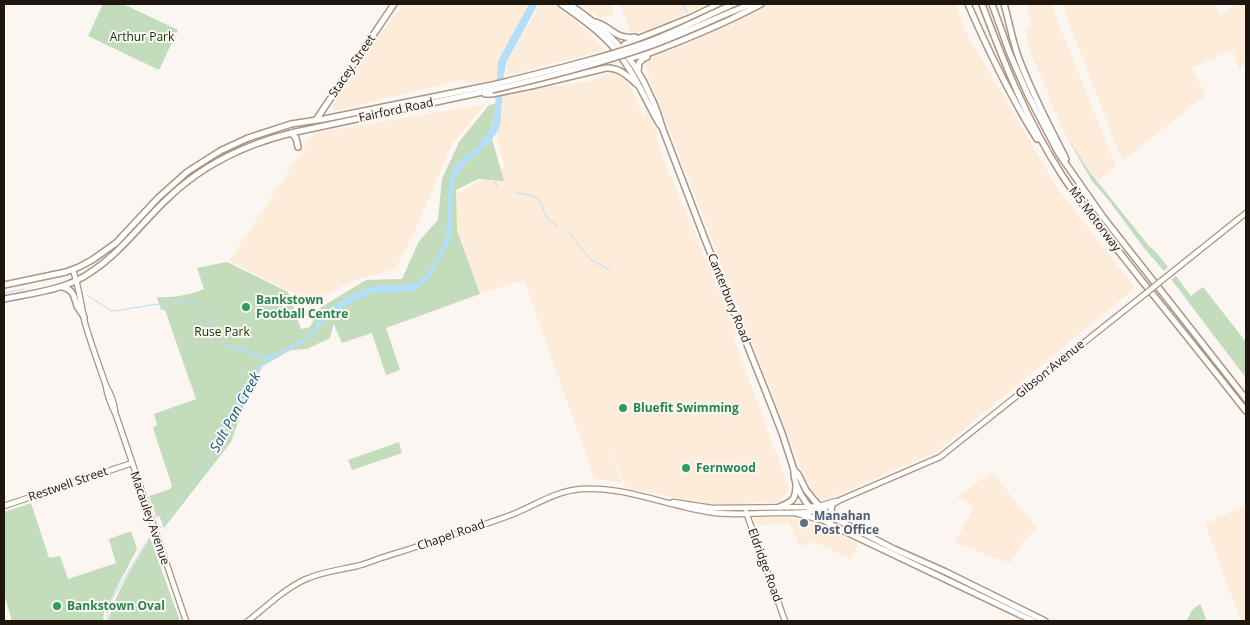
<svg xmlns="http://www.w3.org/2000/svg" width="1250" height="625" font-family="'Open Sans',sans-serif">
	<rect width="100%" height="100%" fill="#fbf6f2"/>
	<g fill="#feecdb">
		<polygon points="403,4 530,4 497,79 474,84 460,80 335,111 332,107 377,39"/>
		<polygon points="540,4 552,4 587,30 604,50 506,76 507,62"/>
		<polygon points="579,4 610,4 615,15 601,18"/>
		<polygon points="620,4 707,4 643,32 631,32"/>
		<polygon points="768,4 955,4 965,30 1055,185 1135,288 936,452 826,500 819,499 806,481 644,65 650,58 685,45"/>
		<polygon points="1027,4 1051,4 1116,167 1098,181 1088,170 1064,132 1050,100 1045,85 1029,50 1026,28 1031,26"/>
		<polygon points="1062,4 1215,4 1220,16 1236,4 1246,4 1246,64 1239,69 1232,50 1191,68 1206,95 1122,161"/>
		<polygon points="612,71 626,80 634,95 643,116 649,114 656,129 658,143 664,160 737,334 733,336 787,483 788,491 786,494 777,502 712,505 626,488 609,441 622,483 594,478 524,280 480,294 452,214 455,194 505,168 497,139 502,94 590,81 604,76"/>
		<polygon points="486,104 453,142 414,233 395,269 352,281 311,302 229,261 314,133"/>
		<polygon points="992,472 1037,528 1023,541 1010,563 955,543 974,507 956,497"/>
		<polygon points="1246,505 1246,621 1241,621 1205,524"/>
		<polygon points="756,517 791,517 825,528 855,542 856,543 857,546 851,559 850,559 815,542 800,546 789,522 757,526 754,519"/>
	</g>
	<g fill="#c2dcbc">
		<polygon points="103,4 123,4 178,30 159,70 88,36"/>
		<path d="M498 103 490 132 504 181 478 179 456 190 457 230 480 294 386 328 400 370 386 375 372 333 342 343 334 325 335 319 330 338 307 349 291 350 261 367 250 389 231 442 164 528 159 515 157 518 149 496 170 489 172 486 153 428 157 425 154 414 196 399 165 310H161L157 297C172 298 190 295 204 289L197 268 227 262 288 292 301 329 310 327 320 308 366 280 402 279 419 241 438 220 442 179 459 142 489 105Z"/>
		<polygon points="1064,132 1088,170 1149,246 1155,251 1168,267 1164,271 1144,248 1107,198 1092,181"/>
		<polygon points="1176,276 1191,296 1203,287 1246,342 1246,378 1171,279"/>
		<polygon points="399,442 402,453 352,470 348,460"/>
		<polygon points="31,503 49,558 60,556 68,579 116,563 109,539 131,531 137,549 104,612 103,621 11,621 11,617 4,594 4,512"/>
		<path d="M150 538 180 621H108C116 591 134 565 150 538Z"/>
		<polygon points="1200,604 1207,621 1189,621 1187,620 1192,610"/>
	</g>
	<path fill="#b3dffc" d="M529 4H538L506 63 504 76 500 125C491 151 459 159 453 185L451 233 449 243 428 280 420 286 411 291 372 293 331 313 315 332 304 342 264 364 233 419 230 417 261 364 268 359 226 347V345L266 356 273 355 307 337 328 309 354 294 366 289 376 286 413 285 420 281 428 274 444 243 446 239 449 184 451 174 457 164 477 147 489 132 494 120 498 61Z"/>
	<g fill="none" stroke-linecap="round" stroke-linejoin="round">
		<g stroke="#b3dffc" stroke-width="1">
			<polyline points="683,4 687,13"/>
			<polyline points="489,171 497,186"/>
			<path d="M515 192C521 195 529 194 535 197 543 202 543 212 548 219 551 222 555 224 558 226"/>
			<polyline points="570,234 590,259 610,270"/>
			<polyline points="408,285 426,275 431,267"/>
			<polyline points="4,293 24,289"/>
			<polyline points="87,295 110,310 115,311 151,305 195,302 203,311 226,346"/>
			<polyline points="158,530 163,525 208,460 231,419"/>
			<polyline points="107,621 108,608 110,602 149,538 155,532"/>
		</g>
		<defs>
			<g id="secondary">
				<path d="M73 270C79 287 81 305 85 323 91 344 99 365 106 386 111 394 114 402 115 411"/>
				<polyline points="1161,281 1246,213"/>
				<path d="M106 386C107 396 111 405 116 415L186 621"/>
				<polyline points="673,502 712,508 809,507 819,506 836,501"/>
				<polyline points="4,506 132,463"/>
				<polyline points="746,512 785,621"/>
				<path d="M248 621C266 607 284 589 306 579 322 572 339 570 357 566 364 564 371 562 378 559 422 545 467 531 511 515 534 506 555 491 581 489 622 486 663 504 703 511 726 516 751 513 774 513 798 513 819 514 840 500L940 457 1145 294"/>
			</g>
			<g id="highway">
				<path d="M561 4C585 21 610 38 626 64 639 83 648 105 660 125"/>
				<path d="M569 4C606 29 632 53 650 95 655 105 659 116 662 127L706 242 766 392 782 433 794 470C793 486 806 505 818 516 825 522 834 526 842 530L1033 621"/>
				<path d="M968 4C988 50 1010 96 1037 139"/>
				<path d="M982 4C1004 63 1027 121 1062 175 1086 212 1115 246 1142 281 1177 324 1212 368 1246 411"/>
				<polyline points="992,4 1010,54 1028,95 1059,154 1103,217 1246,399"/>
				<path d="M1004 4C1009 21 1012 39 1018 56 1031 92 1049 125 1066 159"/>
				<polyline points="731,12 751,4"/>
				<path d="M595 22C611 26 615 40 635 37"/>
				<polyline points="620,51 625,44 632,41 690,18 719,4"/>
				<path d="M629 58C644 57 659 49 673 44 703 32 733 19 761 4"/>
				<polyline points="638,71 639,63 643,59 647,57"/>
				<path d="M485 94H492L531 86 606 68C620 67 628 77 638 85"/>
				<polyline points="316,120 394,4"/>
				<polyline points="291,133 296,138 298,147"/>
				<polyline points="4,285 66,272 79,267 92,260 116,243 158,198 187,172 220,151 248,138 291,124 324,119 492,85"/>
				<path d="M62 287C73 289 74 296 77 306 79 310 82 313 84 317"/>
				<path d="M4 299C33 293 66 290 91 272 120 253 140 225 165 201 200 166 243 145 291 133L492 90"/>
				<polyline points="794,470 798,474 806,490 814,500 822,509 834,518 894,549 946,572 1045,621"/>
				<polyline points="832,505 831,511 833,517"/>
				<path d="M779 507C792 502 796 500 796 485"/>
				<polyline points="796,513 822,520"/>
			</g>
		</defs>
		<use href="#secondary" stroke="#ac9581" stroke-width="7"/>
		<use href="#highway" stroke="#ac9581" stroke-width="8"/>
		<use href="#secondary" stroke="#fff" stroke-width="4.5"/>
		<use href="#highway" stroke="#fff" stroke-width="5"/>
		<defs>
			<polyline id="secondary-bridge" points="1145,294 1161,281"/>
			<g id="highway-bridge">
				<path d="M492 85C544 72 597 60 648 42 675 32 702 18 729 6"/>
				<path d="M492 90C544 78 596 65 647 47 675 37 703 24 731 12"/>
			</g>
		</defs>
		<use href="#secondary-bridge" stroke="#ac9581" stroke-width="7" stroke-linecap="butt"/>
		<use href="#highway-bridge" stroke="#ac9581" stroke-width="8" stroke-linecap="butt"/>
		<use href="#secondary-bridge" stroke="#fff" stroke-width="4.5"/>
		<use href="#highway-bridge" stroke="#fff" stroke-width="5"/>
	</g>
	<g fill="#2e9e5b" stroke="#fbf6f2" stroke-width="2">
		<circle cx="246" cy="307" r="5"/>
		<circle cx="623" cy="408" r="5"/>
		<circle cx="686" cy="468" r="5"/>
		<circle cx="57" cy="606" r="5"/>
	</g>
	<circle fill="#5c6f8a" stroke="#fbf6f2" stroke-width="2" cx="804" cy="523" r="5"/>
	<g text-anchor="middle" stroke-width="4" stroke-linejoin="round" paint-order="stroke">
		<g font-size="12" fill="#0d3500" stroke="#fbf6f2">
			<text x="142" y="41">Arthur Park</text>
			<text x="222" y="336">Ruse Park</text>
		</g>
		<g font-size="12" fill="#1f160e" stroke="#fbf6f2">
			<text transform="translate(352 66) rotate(-56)" y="4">Stacey Street</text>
			<text transform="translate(396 110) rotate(-12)" y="4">Fairford Road</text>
			<text transform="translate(1095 219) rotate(53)" y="4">M5 Motorway</text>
			<text transform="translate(729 298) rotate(68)" y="4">Canterbury Road</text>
			<text transform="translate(1050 369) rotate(-39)" y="4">Gibson Avenue</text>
			<text transform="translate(68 484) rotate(-19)" y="4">Restwell Street</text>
			<text transform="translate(150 518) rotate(71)" y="4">Macauley Avenue</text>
			<text transform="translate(451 535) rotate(-19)" y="4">Chapel Road</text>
			<text transform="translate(765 565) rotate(70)" y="4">Eldridge Road</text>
		</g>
		<g font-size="12" font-weight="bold" fill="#27864d" stroke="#fbf6f2" text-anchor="start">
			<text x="256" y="304">Bankstown<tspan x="256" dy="14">Football Centre</tspan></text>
			<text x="633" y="412">Bluefit Swimming</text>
			<text x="696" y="472">Fernwood</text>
			<text x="67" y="610">Bankstown Oval</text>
		</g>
		<g font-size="12" font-weight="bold" fill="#4e5e75" stroke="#fbf6f2" text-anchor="start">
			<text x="814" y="520">Manahan<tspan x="814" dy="14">Post Office</tspan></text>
		</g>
		<g font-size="14" font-style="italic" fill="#0f5b81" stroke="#fbf6f2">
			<text transform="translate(235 412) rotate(-61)" y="5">Salt Pan Creek</text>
		</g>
	</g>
	<rect width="1250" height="625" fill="none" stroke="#1f160e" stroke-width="10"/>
</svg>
